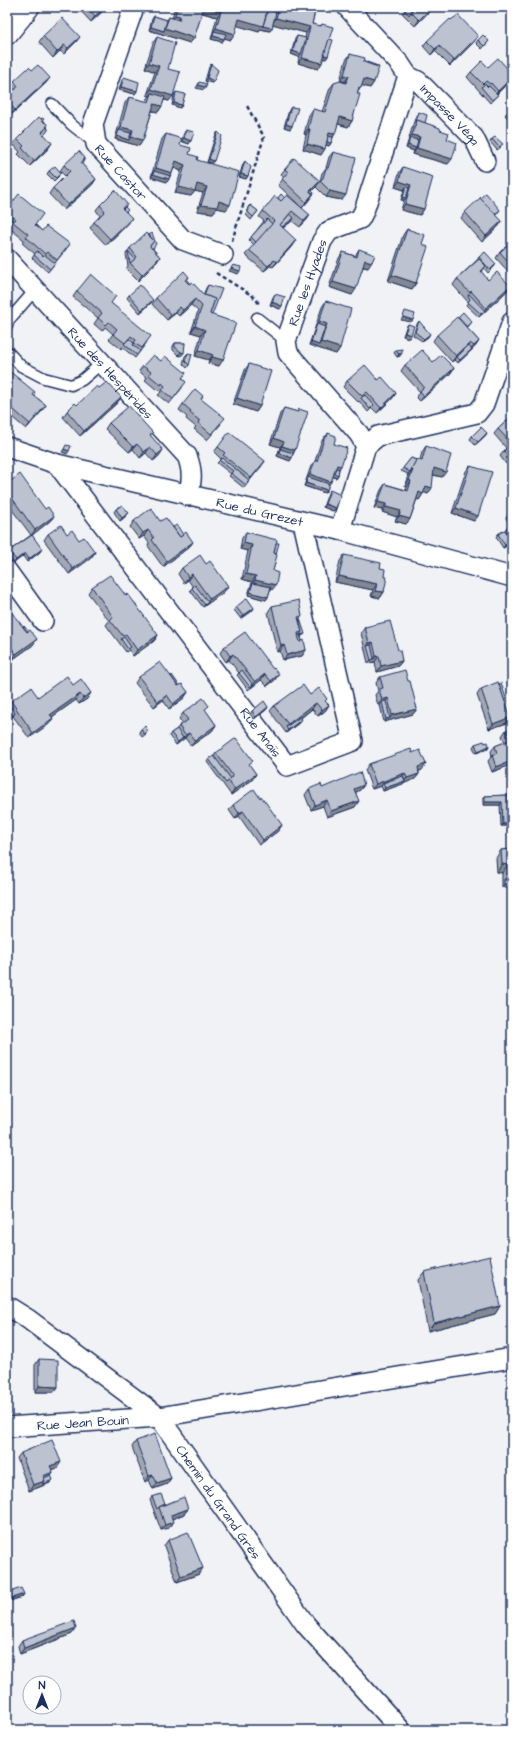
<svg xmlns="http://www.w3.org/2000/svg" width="519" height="1737" font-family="'Architects Daughter',sans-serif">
	<rect width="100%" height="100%" fill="#f1f2f5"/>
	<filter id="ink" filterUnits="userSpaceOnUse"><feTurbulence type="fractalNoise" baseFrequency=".025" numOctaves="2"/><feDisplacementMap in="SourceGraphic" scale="8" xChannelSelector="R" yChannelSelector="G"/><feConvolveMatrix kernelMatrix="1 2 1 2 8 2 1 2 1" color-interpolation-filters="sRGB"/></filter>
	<g filter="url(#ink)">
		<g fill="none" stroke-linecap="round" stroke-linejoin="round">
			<defs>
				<g id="lane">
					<polyline points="52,104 72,125 96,144"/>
					<polyline points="257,318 286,341"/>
					<polyline points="7,326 9,320 35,290"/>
					<polyline points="7,351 21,366 44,378 71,385 82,380 102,363"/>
				</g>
				<g id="street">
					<path id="s1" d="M134 7 93 124 96 144 183 240 223 255"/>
					<path id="s2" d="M408 76 418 81 474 138 485 161"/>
					<path id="s3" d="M7 259 187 456C193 471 192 481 188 496"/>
					<polyline points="366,446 378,436 477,413 484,404 512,322"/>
					<path id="s4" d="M7 447 57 464 340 530 512 577"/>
					<path id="s5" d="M57 464 287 766 353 741 303 522"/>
					<path id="s6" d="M340 530 366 446 359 434 288 353 286 341 322 241 329 231 360 219 364 211 408 76 400 64 347 7"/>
					<polyline points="7,571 43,621"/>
					<path id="s7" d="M7 1306 28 1319 159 1417 306 1625 401 1730"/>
					<path id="s8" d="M7 1427 159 1417 512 1358"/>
				</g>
				<polyline id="secondary" points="7,33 28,7"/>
			</defs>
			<use href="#lane" stroke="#1b2f5e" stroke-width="13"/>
			<use href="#street" stroke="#1b2f5e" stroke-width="22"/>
			<use href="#secondary" stroke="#1b2f5e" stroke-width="25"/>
			<g stroke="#1b2f5e" stroke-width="2.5" stroke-dasharray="4 3" stroke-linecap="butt">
				<polyline points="232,241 264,137 247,106"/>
				<polyline points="216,273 253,296 258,302 258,306"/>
			</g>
			<use href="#lane" stroke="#fff" stroke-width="10"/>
			<use href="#street" stroke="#fff" stroke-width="19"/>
			<use href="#secondary" stroke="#fff" stroke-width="22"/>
		</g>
		<g fill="#a2a7b3" stroke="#1b2f5e">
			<polygon points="77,7 106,7 104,10 91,22"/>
			<polygon points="175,7 268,7 268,10 276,12 277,7 316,7 312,24 320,26 322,24 329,39 328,56 326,59 323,58 318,69 298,63 299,57 291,54 295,39 297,36 305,38 306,33 273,24 272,28 270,31 260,29 259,32 237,25 231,40 225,38 222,42 211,39 217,17 202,13 194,38 190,43 149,30 152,19 154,16 167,20 169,17 172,18"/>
			<polygon points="403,7 434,7 415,26 402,13 405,10"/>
			<polygon points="43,36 76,42 64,54 60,51 53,58 39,42"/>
			<polygon points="157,37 168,69 169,101 164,100 162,106 158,112 152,111 143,140 139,146 115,139 125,103 129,97 147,102 148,98 150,96 147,95 155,72 145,68 153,43"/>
			<polygon points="478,40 489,41 482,49 476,43"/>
			<polygon points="427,41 474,42 450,66 435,51 431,55 423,46"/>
			<polygon points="350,54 364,61 374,82 370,88 362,85 358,92 352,121 348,127 338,124 331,143 329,146 326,145 321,155 303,149 306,135 304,134 309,115 313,109 322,112 330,88 334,83 345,82 340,80 346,60"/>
			<polygon points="211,64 212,83 205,81 209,67"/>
			<polygon points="488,67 510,81 497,94 496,98 490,103 467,77 471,72"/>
			<polygon points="32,70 46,83 11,115 7,111 7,84 11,86 14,81"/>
			<polygon points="124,77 137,91 135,94 119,90 122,80"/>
			<polygon points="176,92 182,105 180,108 172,105 174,95"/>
			<polygon points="291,107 292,126 290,129 284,127 289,110"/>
			<polygon points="512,107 512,123 505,115"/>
			<polygon points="419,112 425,123 440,130 447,139 448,164 413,154 414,151 406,148 416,115"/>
			<polygon points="47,126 48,130 44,135 48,149 30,166 18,154 20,152 13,144 17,139"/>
			<polygon points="186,130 189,144 181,141 184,133"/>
			<polygon points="218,132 212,163 207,162 216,134"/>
			<polygon points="166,134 180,145 189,154 197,160 226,210 217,208 213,213 197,211 203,193 195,191 191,196 175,193 181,171 174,168 172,173 167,182 151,177 162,139"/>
			<polygon points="492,139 501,147 497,150 490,142"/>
			<polygon points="333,152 342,200 326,197 316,187 312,191 314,193 309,200 302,208 278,185 284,178 281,174 285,169 320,181 322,173 326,168 329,157"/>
			<polygon points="85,158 82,164 96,179 92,185 64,210 49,194 53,188 65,176 60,171 64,165"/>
			<polygon points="245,161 248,176 246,179 239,177 243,164"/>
			<polygon points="403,167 424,209 420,215 401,210 404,200 401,200 404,190 395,187 399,173"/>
			<polygon points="49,171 59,176 54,181 47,174"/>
			<polygon points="278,198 285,198 310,215 306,221 300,227 292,221 283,228 292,246 273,267 270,266 264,271 245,255 254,245 249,240 264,221 259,217 263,211"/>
			<polygon points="127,204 125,207 128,210 126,212 128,224 106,245 90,228 94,222 100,216 96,210 100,205"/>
			<polygon points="250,205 258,211 251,220 246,215 248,207"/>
			<polygon points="7,209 36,225 42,231 70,244 48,272 32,258 35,254 22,243 24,240 7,226"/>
			<polygon points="500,210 496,215 502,221 498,227 482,242 461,218 465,212"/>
			<polygon points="407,229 422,244 416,283 412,289 388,281 403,235"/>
			<polygon points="512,241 512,276 496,258 500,252"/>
			<polygon points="154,247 153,249 160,257 156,263 138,281 126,269 128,266 126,254 130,248"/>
			<polygon points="359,249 368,268 363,267 352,295 329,287 339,258 343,252 355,256"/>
			<polygon points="479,257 496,264 494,267 488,273 484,268 481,272 488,280 510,286 506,292 479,317 466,305 468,302 453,285 457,279 477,260"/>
			<polygon points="189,277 187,280 190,284 203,295 206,288 208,285 219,366 208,363 209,360 195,356 201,335 191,332 198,311 191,305 179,316 176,313 167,320 152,304 156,298"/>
			<polygon points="77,291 111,303 147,342 135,358 122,347 121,349 109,339 113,334 105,327 102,331 94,324 98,318 73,297"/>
			<polygon points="275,294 280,309 270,305 273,297"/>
			<polygon points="129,295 151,303 140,313 127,298"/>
			<polygon points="326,301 340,348 336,354 309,345 322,307"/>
			<polygon points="419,321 428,337 422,341 413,335 417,324"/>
			<polygon points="472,322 467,328 479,341 475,347 458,363 455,360 455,359 452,362 433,341 437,335"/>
			<polygon points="408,324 411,335 409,338 403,336 406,327"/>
			<polygon points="175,343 185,343 181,356 178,355 173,350 173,346"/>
			<polygon points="396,350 400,356 397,357 394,353"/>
			<polygon points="188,353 189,365 187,368 183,364 185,356"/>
			<polygon points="161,361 186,373 182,378 182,388 169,404 158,395 161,392 158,389 157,390 145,380 147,378 139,371 143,366"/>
			<polygon points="433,362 454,368 450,374 420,401 416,397 420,392 401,371 405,365"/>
			<polygon points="249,364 260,406 256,412 233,404 245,370"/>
			<polygon points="7,367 8,371 33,395 46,405 26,429 7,413"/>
			<polygon points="375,377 396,393 392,399 377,413 372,408 368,412 359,401 358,402 343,387 347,381"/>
			<polygon points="99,388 121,397 117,403 80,436 63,417 67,411 77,405"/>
			<polygon points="201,399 221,424 207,440 194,429 196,427 186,419 187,417 179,410 183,404"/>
			<polygon points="284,408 297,412 299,409 295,450 290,461 277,456 280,447 270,444 280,414"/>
			<polygon points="512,416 512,458 506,464 500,456 504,451 506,448 494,434 498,429"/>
			<polygon points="109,423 151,436 159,456 153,461 146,453 140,458 133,449 129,452 105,429"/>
			<polygon points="328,433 334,444 339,469 338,475 336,478 333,476 329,484 327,490 325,493 304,486 311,466 315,461 321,442 325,436 326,437"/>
			<polygon points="487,433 485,436 475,445 470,439 472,436"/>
			<polygon points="426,446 442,477 433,475 428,494 424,492 419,500 417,499 410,519 406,524 395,521 397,517 382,512 382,510 374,508 381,490 385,484 406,490 407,487 405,486 409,476 407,476 408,474 401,471 411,458 416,460 420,460 422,452"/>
			<polygon points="218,447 265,461 244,488 229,476 231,474 217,463 221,459 214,452"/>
			<polygon points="470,466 478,516 474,521 452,513 466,471"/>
			<polygon points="7,484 54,516 50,521 32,535 40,552 27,562 23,556 14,563 7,554 9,551 31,535 10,507 7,510"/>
			<polygon points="330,490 336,508 333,511 323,507 328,493"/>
			<polygon points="116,509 129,513 126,516 120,521 114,512"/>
			<polygon points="512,511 512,543 503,548 496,537 498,534 505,530 507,527 510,525 506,518 510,512"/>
			<polygon points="134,521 160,521 173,527 183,535 193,542 189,547 163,567 148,546 149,543 144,536 139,539 130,527"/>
			<polygon points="246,532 276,543 276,554 273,571 272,590 270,590 268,597 266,600 248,595 252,582 242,579 248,551 240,549 242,538"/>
			<polygon points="48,534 67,534 79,540 95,552 91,558 69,574 44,540"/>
			<polygon points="344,555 380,568 384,577 384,592 380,598 371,596 373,590 335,582 340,561"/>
			<polygon points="206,564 228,586 224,592 203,607 190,590 193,587 188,580 184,583 178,574 182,568"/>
			<polygon points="92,587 158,635 154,641 133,656 129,650 126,652 106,625 109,621 88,593"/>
			<polygon points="272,606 302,616 300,619 302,636 301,637 302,641 306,650 302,656 283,660 280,651 277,652 268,612"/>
			<polygon points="236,607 254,608 252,611 241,619 234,610"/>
			<polygon points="7,611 23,627 33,645 12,660 7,652"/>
			<polygon points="365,627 398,650 402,661 398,666 377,672 375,662 368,663 361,633"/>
			<polygon points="224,647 275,680 267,686 261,680 248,690 237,675 239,673 229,660 226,662 220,653"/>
			<polygon points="171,676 179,685 188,692 184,698 169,709 163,700 154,707 135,683 139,677"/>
			<polygon points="380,677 408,681 417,709 413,714 384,722 380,705 378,705 375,695 378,691 376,683"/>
			<polygon points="73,685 87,699 79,704 76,700 52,717 53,718 49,724 29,738 13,716 7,720 7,705 11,701 38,697"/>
			<polygon points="481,689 507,701 506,703 507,723 489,729 477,695"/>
			<polygon points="310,695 327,699 325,701 329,705 325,711 318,716 312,709 301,718 300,722 286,733 270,711 274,706"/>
			<polygon points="268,707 266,710 254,719 250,714 252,711"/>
			<polygon points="206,711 216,725 212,731 191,746 185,738 176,745 169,736 171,733 177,729 179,726 183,724 179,719 183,713"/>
			<polygon points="512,728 512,770 510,770 508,766 492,772 488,761 492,756 491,751 495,746 505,742 502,736 506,730"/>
			<polygon points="141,729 146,734 142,737 139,732"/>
			<polygon points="485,743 489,746 487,749 476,753 473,747 475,744"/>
			<polygon points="216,753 250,766 256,774 252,780 231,795 207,762 209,759 214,756"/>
			<polygon points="412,753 422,770 419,771 419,774 415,779 383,791 381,786 372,789 365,770 369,764"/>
			<polygon points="364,785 360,790 356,792 355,807 327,817 323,806 311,810 305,795 309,789"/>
			<polygon points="510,792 512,826 501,826 500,805 483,805 483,799 485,796 508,795"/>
			<polygon points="233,805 282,825 278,831 259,845 239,816 235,819 229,810"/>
			<polygon points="512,849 512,887 502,887 502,873 497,872 496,858 501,850"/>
			<polygon points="424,1272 500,1306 495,1314 428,1331 418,1280"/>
			<polygon points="39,1359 58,1387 54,1392 35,1392 35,1365"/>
			<polygon points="136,1441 171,1478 167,1484 153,1489 149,1480 145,1482 132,1447"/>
			<polygon points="21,1453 57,1468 52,1470 53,1472 51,1475 50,1483 29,1491 17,1458"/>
			<polygon points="152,1497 165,1504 188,1509 184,1514 172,1519 169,1528 161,1530 150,1500"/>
			<polygon points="168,1540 199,1574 177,1582 164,1546"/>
			<polygon points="10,1592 24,1594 22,1597 10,1601 8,1595"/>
			<polygon points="72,1634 20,1654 18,1646 22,1640"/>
		</g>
		<g fill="#848892" stroke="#1b2f5e">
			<polygon points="105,7 106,7 104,10 91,22 95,16"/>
			<polygon points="204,7 206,7 221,11 217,17 200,12"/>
			<polygon points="432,7 434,7 415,26 419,20"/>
			<polygon points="175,15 180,16 176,22 173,17"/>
			<polygon points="276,18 310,27 306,33 272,24"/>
			<polygon points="239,19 272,28 270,31 260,29 259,32 235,25"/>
			<polygon points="151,27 164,31 165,28 194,38 190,43 149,30"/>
			<polygon points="216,28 235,34 231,40 213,35 214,31"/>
			<polygon points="213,36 224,39 222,42 211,39"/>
			<polygon points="478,36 474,42 450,66 454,60"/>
			<polygon points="80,37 76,42 64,54 68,48"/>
			<polygon points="64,45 60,51 53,58 57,52"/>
			<polygon points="439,46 435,51 431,55 435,49"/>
			<polygon points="293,51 301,54 299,57 291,54"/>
			<polygon points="323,55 328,56 326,59 321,58"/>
			<polygon points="302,58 322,63 318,69 298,63"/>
			<polygon points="149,63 159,66 155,72 145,68"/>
			<polygon points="344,75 349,76 345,82 340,80"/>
			<polygon points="512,77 510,81 494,96 498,91"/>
			<polygon points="50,78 46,83 11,115 15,110"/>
			<polygon points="207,78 214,81 212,83 205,81"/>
			<polygon points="364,79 374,82 370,88 360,85"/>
			<polygon points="198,85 206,87 204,90 196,88"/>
			<polygon points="121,87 137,91 135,94 119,90"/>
			<polygon points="151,89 173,96 169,101 151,96 152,93 150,96 147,95"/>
			<polygon points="174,103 182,105 180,108 172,105"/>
			<polygon points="154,104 162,106 158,112 150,110"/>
			<polygon points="340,117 352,121 348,127 336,123"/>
			<polygon points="286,124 292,126 290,129 284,127"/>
			<polygon points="121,127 133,130 129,136 119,130"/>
			<polygon points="308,129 310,129 306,135 304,134"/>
			<polygon points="329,133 335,134 331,140 326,139"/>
			<polygon points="412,135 420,137 416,143 410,138"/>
			<polygon points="117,136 129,140 131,137 143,140 139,146 115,139"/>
			<polygon points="184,138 191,141 189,144 181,141"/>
			<polygon points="326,141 331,143 329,146 324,144"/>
			<polygon points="52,143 48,149 30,166 34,161"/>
			<polygon points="307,144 325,149 321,155 303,149"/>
			<polygon points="408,145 416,148 414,151 406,148"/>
			<polygon points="417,148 452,159 448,164 413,154"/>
			<polygon points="209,159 214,161 212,163 207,162"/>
			<polygon points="176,161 185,165 181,171 172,167"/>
			<polygon points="156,168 172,173 168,178 154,171"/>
			<polygon points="153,174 169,179 167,182 151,177"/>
			<polygon points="241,174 248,176 246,179 239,177"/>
			<polygon points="96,179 92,185 64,210 68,205"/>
			<polygon points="320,181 316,187 308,194 310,191"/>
			<polygon points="399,181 411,185 407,191 406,187 404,190 395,187"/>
			<polygon points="197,184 207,187 203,193 195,191 191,196 175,193 179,187"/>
			<polygon points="330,191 346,195 342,200 326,197"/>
			<polygon points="313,194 309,200 302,208 306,202"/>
			<polygon points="403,197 406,198 404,200 401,200"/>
			<polygon points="219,201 230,205 226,210 217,208 213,213 197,211 201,205"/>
			<polygon points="405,204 424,209 420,215 401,210"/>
			<polygon points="310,215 306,221 300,227 304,221"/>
			<polygon points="132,218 128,224 106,245 110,239"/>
			<polygon points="294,218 292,221 277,232 279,229"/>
			<polygon points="502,221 498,227 482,242 486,236"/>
			<polygon points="296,240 292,246 273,267 277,262"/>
			<polygon points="160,257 156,263 138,281 142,275"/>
			<polygon points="274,260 270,266 264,271 268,266"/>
			<polygon points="365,260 372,262 368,268 361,266"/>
			<polygon points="231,268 240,271 238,274 229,271"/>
			<polygon points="392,275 416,283 412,289 388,281"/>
			<polygon points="333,282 356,289 352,295 329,287"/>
			<polygon points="510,286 506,292 479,317 486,308"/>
			<polygon points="195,299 191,305 179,316 183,310"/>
			<polygon points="153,300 151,303 140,313 142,310"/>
			<polygon points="272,302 282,306 280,309 270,305"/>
			<polygon points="180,307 176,313 167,320 171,315"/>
			<polygon points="403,317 413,320 411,322 401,320"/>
			<polygon points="319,321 327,324 323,330 317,324"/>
			<polygon points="195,326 205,330 201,335 191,332"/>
			<polygon points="405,333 411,335 409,338 403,336"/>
			<polygon points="430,334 428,337 422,341 424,339"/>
			<polygon points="479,341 475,347 458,363 460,360"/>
			<polygon points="311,342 319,345 321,342 340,348 336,354 309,345"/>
			<polygon points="470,343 466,349 452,362 456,356"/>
			<polygon points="199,350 213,355 209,360 195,356"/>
			<polygon points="181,352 184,353 181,356 178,355"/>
			<polygon points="402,353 400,356 397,357 399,354"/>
			<polygon points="212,357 223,360 219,366 208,363"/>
			<polygon points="454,368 450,374 420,401 424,396"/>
			<polygon points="396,393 392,399 377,413 381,408"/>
			<polygon points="121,397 117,403 80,436 84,431"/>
			<polygon points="237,398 260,406 256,412 233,404"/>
			<polygon points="46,405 42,411 26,429 30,424"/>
			<polygon points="487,433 485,436 475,445"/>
			<polygon points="274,438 284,442 280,447 270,444"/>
			<polygon points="137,444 133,449 129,452 133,447"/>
			<polygon points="282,446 295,450 291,456 280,449"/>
			<polygon points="150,447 146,453 140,458 144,452"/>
			<polygon points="64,449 69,451 67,454 62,452"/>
			<polygon points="163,450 159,456 153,461 157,455"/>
			<polygon points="279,453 292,458 290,461 277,456"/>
			<polygon points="512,456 512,458 506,464 510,458"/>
			<polygon points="265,461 261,467 247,483 251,478"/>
			<polygon points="337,465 341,466 337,472 334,471"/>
			<polygon points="434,468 446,472 442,477 430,474"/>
			<polygon points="411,470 413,470 409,476 407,476"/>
			<polygon points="333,473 338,475 336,478 331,476"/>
			<polygon points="310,474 331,482 327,487 308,477"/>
			<polygon points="409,480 411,481 407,487 405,486"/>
			<polygon points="306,483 327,490 325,493 304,486"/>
			<polygon points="426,486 432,488 428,494 422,492"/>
			<polygon points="419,492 423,494 419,500 415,498"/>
			<polygon points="378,502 386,504 382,510 374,508"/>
			<polygon points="325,504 336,508 333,511 323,507"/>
			<polygon points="386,507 401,511 397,517 382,512"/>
			<polygon points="456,508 478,516 474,521 452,513"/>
			<polygon points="129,513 126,516 120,521 122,518"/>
			<polygon points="54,516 50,521 31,536 35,530"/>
			<polygon points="399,516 410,519 406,524 395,521"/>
			<polygon points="148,530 144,536 139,539 143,533"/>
			<polygon points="512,541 512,543 503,548 505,545"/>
			<polygon points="193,542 189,547 163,567 167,561"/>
			<polygon points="244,543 252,545 248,551 240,549"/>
			<polygon points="42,549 40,552 27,562 29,559"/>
			<polygon points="95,552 91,558 69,574 73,569"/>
			<polygon points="25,553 23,556 14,563 16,560"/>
			<polygon points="192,574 188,580 184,583 188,577"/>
			<polygon points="246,574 256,576 252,582 242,579"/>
			<polygon points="339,576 377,584 373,590 335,582"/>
			<polygon points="255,580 276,585 272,590 252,586 253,583"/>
			<polygon points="228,586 224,592 203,607 210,599"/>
			<polygon points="375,591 384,592 380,598 371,596"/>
			<polygon points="250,592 268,597 266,600 248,595"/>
			<polygon points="254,608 252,611 241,619 243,616"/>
			<polygon points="305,634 302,636 298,638 300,635"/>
			<polygon points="158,635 154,641 133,656 137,650"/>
			<polygon points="37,639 33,645 12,660 16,654"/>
			<polygon points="373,642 369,648 367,646 369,643"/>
			<polygon points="284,645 280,651 277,652 281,646"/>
			<polygon points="306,650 302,656 283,660 287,655"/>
			<polygon points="233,654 229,660 226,662 230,656"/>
			<polygon points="376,656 379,656 375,662 368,663 371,660 374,659"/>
			<polygon points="402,661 398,666 377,672 381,666"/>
			<polygon points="265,674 261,680 251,688 255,682"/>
			<polygon points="279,674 275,680 267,686 271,681"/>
			<polygon points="188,692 184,698 169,709 173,704"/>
			<polygon points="91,693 87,699 79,704 83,698"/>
			<polygon points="80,694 76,700 46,721 50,715"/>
			<polygon points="167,695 163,700 154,707 158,702"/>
			<polygon points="388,698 384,704 382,702 380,705 378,705 382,700"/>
			<polygon points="316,703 312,709 287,728 286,727 288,724"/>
			<polygon points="329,705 325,711 318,716 322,710"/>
			<polygon points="268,707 266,710 254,719 256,717"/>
			<polygon points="417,709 413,714 384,722 386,719 390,718 392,715"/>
			<polygon points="15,713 13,716 7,720 9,718"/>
			<polygon points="511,717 507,723 489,729 493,724"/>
			<polygon points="53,718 49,724 29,738 33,733"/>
			<polygon points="302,719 300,722 286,733 288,730"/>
			<polygon points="216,725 212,731 191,746 195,741"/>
			<polygon points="189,733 185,738 176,745 178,742"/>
			<polygon points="489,746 487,749 476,753 478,751"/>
			<polygon points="512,761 508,766 492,772 496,767"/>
			<polygon points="426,764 422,770 414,773 418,767"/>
			<polygon points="405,773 401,779 383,783 381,786 372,789 376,784"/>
			<polygon points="256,774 252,780 231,795 235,789"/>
			<polygon points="419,774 415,779 403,784 407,778"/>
			<polygon points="405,781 403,784 383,791 385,788"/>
			<polygon points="364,785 360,790 350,795 354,789"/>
			<polygon points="327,800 323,806 311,810 315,805"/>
			<polygon points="359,801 355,807 327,817 331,811"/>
			<polygon points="485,802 502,802 500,805 483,805"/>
			<polygon points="243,811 239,816 235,819 239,813"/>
			<polygon points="510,811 512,811 512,817 506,817"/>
			<polygon points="512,823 512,826 501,826 503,824"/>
			<polygon points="282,825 278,831 259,845 263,840"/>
			<polygon points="502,864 508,865 502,873 497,872"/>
			<polygon points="508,875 512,875 512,883 504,880"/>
			<polygon points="504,884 512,884 512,887 502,887"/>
			<polygon points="500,1306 495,1314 428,1331 434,1323"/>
			<polygon points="39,1386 58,1387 54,1392 35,1392"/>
			<polygon points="61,1462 57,1468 46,1472 50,1466"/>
			<polygon points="53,1472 49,1478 42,1481 43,1476"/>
			<polygon points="153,1475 149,1480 145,1482 149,1476"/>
			<polygon points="171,1478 167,1484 153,1489 157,1483"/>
			<polygon points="53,1480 50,1483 29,1491 33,1485 45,1481"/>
			<polygon points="188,1509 184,1514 167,1521 171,1515"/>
			<polygon points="173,1522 169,1528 161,1530 165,1525"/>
			<polygon points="203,1568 199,1574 177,1582 181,1576"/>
			<polygon points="24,1594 22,1597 10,1601 12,1598"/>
			<polygon points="76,1628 72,1634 20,1654 24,1648"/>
		</g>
		<g fill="#bcc2d0" stroke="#1b2f5e">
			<polygon points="87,7 105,7 95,16"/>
			<polygon points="177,7 204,7 194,38 165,28 169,17 179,20 180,16 175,15"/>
			<polygon points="206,7 268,7 263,26 239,19 235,34 216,28 221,11"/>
			<polygon points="279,7 316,7 312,24 321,26 322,24 333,27 322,63 302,58 310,27 276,18"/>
			<polygon points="408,7 412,11 409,15 405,10"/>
			<polygon points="412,7 432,7 419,20 411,12 414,9"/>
			<polygon points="268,10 276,12 272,28 262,26 263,26"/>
			<polygon points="458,15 478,36 454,60 439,46 435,49 427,41 450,19 451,20"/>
			<polygon points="154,16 167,20 164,31 151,27"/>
			<polygon points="62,18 80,37 68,48 64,45 57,52 43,36"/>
			<polygon points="214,31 226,34 224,39 213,36"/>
			<polygon points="483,35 489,41 484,46 478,40"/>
			<polygon points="297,36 306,38 301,54 293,51"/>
			<polygon points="157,37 175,43 168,69 180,72 173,96 151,89 159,66 149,63"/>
			<polygon points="329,39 333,40 328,56 324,55"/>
			<polygon points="350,54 365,58 364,62 379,67 374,82 364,79 361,88 359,87 357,94 360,94 352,121 340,117 335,134 329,133 325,149 307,144 310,129 308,129 313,109 325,112 334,83 340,81 346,83 349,76 344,75"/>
			<polygon points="498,58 512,74 512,77 498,91 491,83 490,84 486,81 483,84 471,72 482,61 488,67"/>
			<polygon points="364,61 378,66 378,67 364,62"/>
			<polygon points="211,64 218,70 214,81 207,78"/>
			<polygon points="38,65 50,78 15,110 7,101 7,84 9,83 15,90 18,86 14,81 29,67 32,70"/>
			<polygon points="124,77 139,82 137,91 121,87"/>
			<polygon points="199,82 207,84 206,87 198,85"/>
			<polygon points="485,84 488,87 489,86 498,95 492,100 481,87"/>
			<polygon points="176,92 185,94 182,105 174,103"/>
			<polygon points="152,93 165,97 162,106 154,104 143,140 131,137 133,130 121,127 129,97 149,102"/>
			<polygon points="291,107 298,108 292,126 286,124"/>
			<polygon points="512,107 512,113 509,110"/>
			<polygon points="419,112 427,115 425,123 417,120 415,123"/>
			<polygon points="39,117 47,124 47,127 42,132 52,143 34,161 22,148 24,146 17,139"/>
			<polygon points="43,118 45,123 41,119"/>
			<polygon points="417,120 440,128 440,130 449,133 447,139 457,143 452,159 417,148 420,137 412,135"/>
			<polygon points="47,126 48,130 44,135 42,133 47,127"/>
			<polygon points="119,130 131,133 129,140 117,136"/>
			<polygon points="186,130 194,132 191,141 184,138"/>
			<polygon points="218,132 222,136 214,161 209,159"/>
			<polygon points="166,134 182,139 180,145 191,148 189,154 198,157 197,160 239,172 230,205 219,201 217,207 201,205 207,187 197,184 195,191 179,187 185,165 176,161 172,173 156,168"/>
			<polygon points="328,136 333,137 331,143 327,142"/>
			<polygon points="495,137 503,144 499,147 492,139"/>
			<polygon points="410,138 418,140 416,148 408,145"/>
			<polygon points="79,151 85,158 81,163 96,179 68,205 53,188 70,171 64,165"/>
			<polygon points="333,152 356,158 346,195 330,191 320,181 310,191 313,194 306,202 282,179 288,172 285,169 294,158 320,181 323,178 326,168 328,168"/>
			<polygon points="245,161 251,167 248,176 241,174"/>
			<polygon points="55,166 61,173 56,178 49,171"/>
			<polygon points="403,167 433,177 424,209 405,204 411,185 399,181"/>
			<polygon points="154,171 170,176 169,179 153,174"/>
			<polygon points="406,187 409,188 406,198 403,197"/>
			<polygon points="115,190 127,204 122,208 132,218 110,239 94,222 105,211 100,205"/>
			<polygon points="311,190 314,193 311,197 313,194 310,192"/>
			<polygon points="486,193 500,210 495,214 480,198"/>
			<polygon points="19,194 43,214 35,225 42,231 46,226 70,244 57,260 47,252 45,254 26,237 28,234 13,222 16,219 7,212 7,209"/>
			<polygon points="281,194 285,198 281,201 278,198"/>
			<polygon points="287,195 310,215 304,221 292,211 280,225 296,240 277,262 274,260 268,266 249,250 274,221 263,211 275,196 281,201"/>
			<polygon points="480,198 502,221 486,236 465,212"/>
			<polygon points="250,205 258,211 253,217 248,212"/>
			<polygon points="125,207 128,210 126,212 123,209"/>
			<polygon points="290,214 294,218 282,227 280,225"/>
			<polygon points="7,216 14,222 11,225 7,222"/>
			<polygon points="267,219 272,224 256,242 251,237"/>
			<polygon points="407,229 425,235 422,244 428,247 416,283 392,275"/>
			<polygon points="146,233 154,241 150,246 160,257 142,275 130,263 137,257 130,248"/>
			<polygon points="152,233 156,244 152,249 150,246 154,241 149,235"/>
			<polygon points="512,241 512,266 500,252"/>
			<polygon points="359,249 375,255 372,262 365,260 356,289 333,282 343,252 357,257"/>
			<polygon points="37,251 43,257 45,255 55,263 50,269 34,255"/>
			<polygon points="128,251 135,259 130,263"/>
			<polygon points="485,252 496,264 490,270 479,257"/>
			<polygon points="479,259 486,266 481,271 488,280 497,272 510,286 486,308 471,291 470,293 457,279"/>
			<polygon points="233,265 241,267 240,271 231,268"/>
			<polygon points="184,271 189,277 185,280 189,284 192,282 205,296 205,295 215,299 210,314 236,323 223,360 212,357 213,355 199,350 205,330 195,326 202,306 195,299 183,310 180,307 171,315 156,298"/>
			<polygon points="91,274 116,296 111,303 151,336 142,348 134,343 136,340 131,336 125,343 113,334 117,329 109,322 106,325 98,318 102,313 77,291"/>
			<polygon points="140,285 153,300 142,310 129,295"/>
			<polygon points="208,285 222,289 212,315 210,314 215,299 205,295 205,296 204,295"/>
			<polygon points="275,294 285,297 282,306 272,302"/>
			<polygon points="469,294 485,311 481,314 468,302 470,299 468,296"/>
			<polygon points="7,301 12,306 7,312"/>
			<polygon points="326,301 351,309 340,348 321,342 327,324 319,321"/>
			<polygon points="405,311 415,314 413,320 403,317"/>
			<polygon points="463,312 472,322 467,327 458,317"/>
			<polygon points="457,317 479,341 474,346 470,343 456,356 437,335"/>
			<polygon points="419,321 430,334 424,339 415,332"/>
			<polygon points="317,324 325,327 319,345 311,342"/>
			<polygon points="408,324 414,326 411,335 405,333"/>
			<polygon points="129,339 134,343 133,345 140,351 137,355 124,344"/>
			<polygon points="175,343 185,343 184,353 181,352 175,347"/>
			<polygon points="468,346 472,349 460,360 457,357"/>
			<polygon points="402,349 402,353 399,354 396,350"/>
			<polygon points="422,350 433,362 441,355 454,368 424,396 420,391 424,387 405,365"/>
			<polygon points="188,353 192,354 189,365 185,361"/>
			<polygon points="153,355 161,361 165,356 186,373 182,378 186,382 173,399 162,390 165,386 162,383 161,385 149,375 151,372 143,366"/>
			<polygon points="249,364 271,371 260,406 237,398"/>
			<polygon points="365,365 378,380 382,377 396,393 381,408 367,392 362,396 347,381"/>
			<polygon points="7,367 9,369 8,370 35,392 33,395 46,405 30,424 7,404"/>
			<polygon points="107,382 121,397 84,431 67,411 75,403 77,405 97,386 99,388"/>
			<polygon points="195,389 203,396 201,399 225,418 211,434 198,423 200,421 190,413 191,411 183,404"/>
			<polygon points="365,395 374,405 370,409 361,398"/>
			<polygon points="129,406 153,433 150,435 163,450 157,455 150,447 144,452 137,444 133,447 109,423"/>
			<polygon points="284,408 298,412 299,409 308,412 295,450 282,446 284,442 274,438"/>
			<polygon points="512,416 512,456 510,458 504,451 512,444 498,429"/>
			<polygon points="481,427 487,433 478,442 472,436"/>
			<polygon points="229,432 265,461 251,478 223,455 225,453 218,447"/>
			<polygon points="328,433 336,436 334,444 347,448 341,466 337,465 331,482 310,474 315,461 317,461 325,436 327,437"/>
			<polygon points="66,445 71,446 69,451 64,449"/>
			<polygon points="426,446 451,455 446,472 434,468 432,488 426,486 423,494 419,492 410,519 399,516 401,511 386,507 386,504 378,502 385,484 408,491 411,481 409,480 413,470 411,470 416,459 422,461"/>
			<polygon points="280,449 293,453 292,458 279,453"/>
			<polygon points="222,458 249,480 246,485 231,473 233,471 219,460"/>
			<polygon points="411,458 416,460 410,472 403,468"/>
			<polygon points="470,466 492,472 478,516 456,508"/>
			<polygon points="336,468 339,469 338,475 334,473"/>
			<polygon points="20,474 45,509 48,507 54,516 35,530 7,491 7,484"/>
			<polygon points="308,477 329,484 327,490 306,483"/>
			<polygon points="330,490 341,495 336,508 325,504"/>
			<polygon points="7,496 13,504 7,508"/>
			<polygon points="122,505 129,513 122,518 116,509"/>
			<polygon points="151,508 160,521 166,518 180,537 186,532 193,542 167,561 152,540 154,538 148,530 143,533 134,521"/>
			<polygon points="512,524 512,535 507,527"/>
			<polygon points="61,525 67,534 72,530 79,540 84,537 95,552 73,569 48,534"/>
			<polygon points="177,525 183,535 180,537 173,527"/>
			<polygon points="505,530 512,541 505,545 498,534"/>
			<polygon points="246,532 277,540 274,553 277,555 273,571 278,573 276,585 255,580 256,576 246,574 252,545 244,543"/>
			<polygon points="32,535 42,549 29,559 25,553 16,560 9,551"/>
			<polygon points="276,543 279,543 276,554 274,553"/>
			<polygon points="200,555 206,564 210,561 228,586 210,599 192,574 188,577 182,568"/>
			<polygon points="344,555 381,563 380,568 385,569 384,577 387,577 384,592 375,591 377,584 339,576"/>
			<polygon points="110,575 126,596 128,594 158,635 137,650 126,634 123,636 110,620 113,617 92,587"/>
			<polygon points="253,583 271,587 268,597 250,592"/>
			<polygon points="195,585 208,602 205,605 192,588"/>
			<polygon points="247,598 254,608 243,616 236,607"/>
			<polygon points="299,600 302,616 298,617 302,632 298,633 300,642 304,640 306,650 287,655 284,645 281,646 272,606"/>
			<polygon points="9,609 27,632 30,630 37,639 16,654 7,641 7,611"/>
			<polygon points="299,619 300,619 305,634 300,635 302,632"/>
			<polygon points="390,621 398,650 400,650 402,661 381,666 379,656 376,656 373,642 369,643 365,627"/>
			<polygon points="24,626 28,631 27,632 23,627"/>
			<polygon points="245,632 273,669 274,668 279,674 271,681 265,674 255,682 233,654 230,656 224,647"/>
			<polygon points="298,635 300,635 302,641 300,642"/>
			<polygon points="124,637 131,647 128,649 121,639"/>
			<polygon points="371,645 374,659 371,660 367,646"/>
			<polygon points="160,662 178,686 182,684 188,692 173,704 167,695 158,702 139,677"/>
			<polygon points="242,670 253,685 250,687 239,673"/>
			<polygon points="405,670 408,681 410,681 417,709 392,715 388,698 382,700 379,689 383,688 380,677"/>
			<polygon points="172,675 179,685 178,686 171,676"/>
			<polygon points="67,676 73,685 81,679 91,693 83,698 80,694 50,715 53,718 33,733 11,701 31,687 38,697"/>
			<polygon points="498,682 511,717 493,724 481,689"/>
			<polygon points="501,683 507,701 505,702 499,684"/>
			<polygon points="303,685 310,695 319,688 327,699 325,701 329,705 322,710 316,703 288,724 274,706"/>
			<polygon points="203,698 209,706 205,709 216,725 195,741 189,733 185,735 179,726 188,720 183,713"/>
			<polygon points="264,701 268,707 256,717 252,711"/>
			<polygon points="386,701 390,718 386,719 382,702"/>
			<polygon points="9,704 15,713 9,718 7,715 7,705"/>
			<polygon points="300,717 302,719 288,730 286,727"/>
			<polygon points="145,726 148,731 144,734 141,729"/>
			<polygon points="512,728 512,761 496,767 492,755 497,753 495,746 510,740 506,730"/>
			<polygon points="177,729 183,738 178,742 171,733"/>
			<polygon points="236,738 253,761 249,764 256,774 235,789 228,781 233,776 216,753"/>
			<polygon points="484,741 485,743 488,742 489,746 478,751 475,744"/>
			<polygon points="411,749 412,753 420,750 426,764 418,767 419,774 407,778 405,773 376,784 369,764"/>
			<polygon points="214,756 231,779 226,783 209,759"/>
			<polygon points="360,772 364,785 354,789 359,801 331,811 327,800 315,805 309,789 321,784 322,788"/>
			<polygon points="403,776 405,781 385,788 383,783"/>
			<polygon points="254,789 260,798 261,796 282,825 263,840 243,811 239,813 233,805"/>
			<rect x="510" y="792" width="2" height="19"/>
			<polygon points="508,795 509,814 512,814 512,823 503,824 502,802 485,802 485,796"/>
			<polygon points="512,849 512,875 508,875 508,865 502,864 501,850"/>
			<rect x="504" y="880" width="8" height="4"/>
			<polygon points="490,1256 500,1306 434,1323 424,1272"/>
			<polygon points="39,1359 58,1360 58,1387 39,1386"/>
			<polygon points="155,1434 171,1478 157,1483 153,1475 149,1476 136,1441"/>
			<polygon points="52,1440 61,1462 50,1466 53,1472 43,1476 45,1481 33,1485 21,1453"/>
			<polygon points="51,1475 53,1480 43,1484 45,1481 44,1478"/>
			<polygon points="161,1494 165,1504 159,1507 157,1509 152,1497"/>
			<polygon points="184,1497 188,1509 171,1515 173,1522 165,1525 159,1507"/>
			<polygon points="188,1532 203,1568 181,1576 168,1540"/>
			<polygon points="21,1588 24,1594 12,1598 10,1592"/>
			<polygon points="74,1621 76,1628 24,1648 22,1640"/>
			<polygon points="189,1724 191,1730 174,1730"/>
		</g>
	</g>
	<g text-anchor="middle" stroke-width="4" stroke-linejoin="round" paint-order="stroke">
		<g font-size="13" fill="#1b2f5e" stroke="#fff">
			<text dy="5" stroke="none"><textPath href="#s2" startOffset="58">Impasse Véga</textPath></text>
			<text dy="5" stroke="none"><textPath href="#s1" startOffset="182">Rue Castor</textPath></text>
			<text dy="5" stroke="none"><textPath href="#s6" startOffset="284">Rue les Hyades</textPath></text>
			<text dy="5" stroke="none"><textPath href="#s3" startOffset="154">Rue des Hespérides</textPath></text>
			<text dy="5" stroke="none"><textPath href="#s4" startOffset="261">Rue du Grezet</textPath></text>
			<text dy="5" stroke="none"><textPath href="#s5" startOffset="337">Rue Anaïs</textPath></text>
			<text dy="5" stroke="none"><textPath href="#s8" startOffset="76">Rue Jean Bouin</textPath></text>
			<text dy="5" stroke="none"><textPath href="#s7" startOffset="292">Chemin du Grand Grès</textPath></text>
		</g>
	</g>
	<rect width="519" height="1737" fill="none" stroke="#fff" stroke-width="24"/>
	<rect x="12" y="12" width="495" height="1713" fill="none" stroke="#1b2f5e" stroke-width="1.5" filter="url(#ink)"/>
	<g transform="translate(42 1695)"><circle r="19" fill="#ffffff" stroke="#a4acbf"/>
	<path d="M0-3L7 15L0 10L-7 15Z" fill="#1b2f5e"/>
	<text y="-6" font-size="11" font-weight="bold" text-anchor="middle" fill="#1b2f5e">N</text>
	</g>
</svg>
